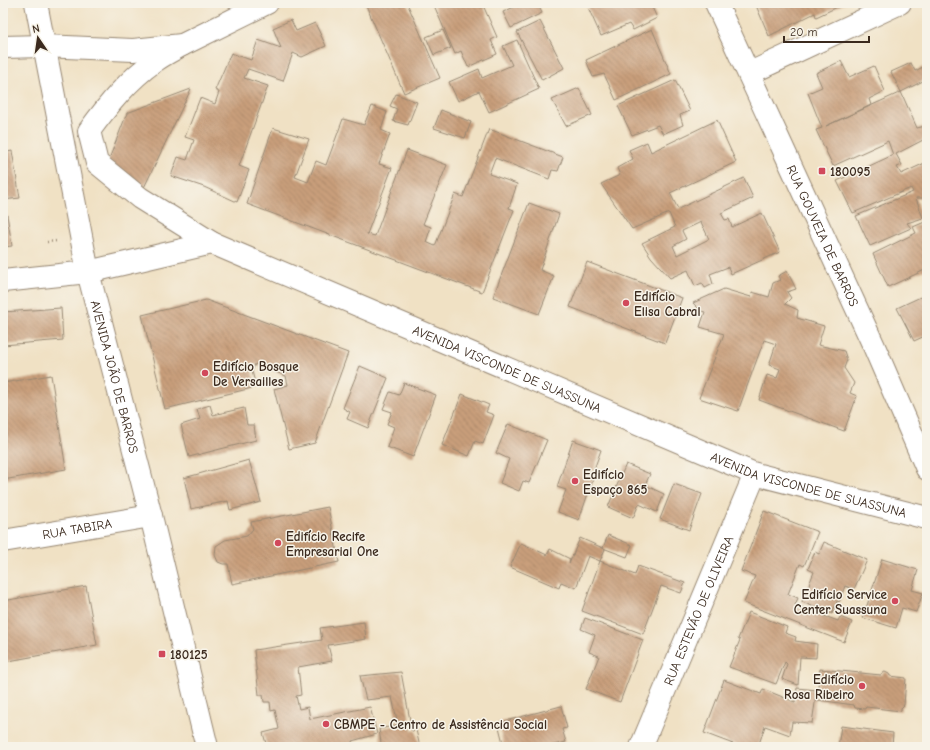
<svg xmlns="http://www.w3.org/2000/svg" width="930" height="750" font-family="'Comic Neue',sans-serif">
	<defs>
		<pattern id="building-back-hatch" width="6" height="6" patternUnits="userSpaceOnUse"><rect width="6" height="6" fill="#c99f7b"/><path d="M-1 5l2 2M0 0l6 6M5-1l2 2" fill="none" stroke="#a48264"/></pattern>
	</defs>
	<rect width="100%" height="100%" fill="#f7f3e8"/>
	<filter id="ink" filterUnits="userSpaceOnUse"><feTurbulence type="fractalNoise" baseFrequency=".025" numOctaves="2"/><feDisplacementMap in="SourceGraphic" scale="8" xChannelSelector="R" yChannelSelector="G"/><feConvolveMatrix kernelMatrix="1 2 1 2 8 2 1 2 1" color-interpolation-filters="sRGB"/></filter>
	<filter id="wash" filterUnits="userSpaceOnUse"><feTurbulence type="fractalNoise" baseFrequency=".012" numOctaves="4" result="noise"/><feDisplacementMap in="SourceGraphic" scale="16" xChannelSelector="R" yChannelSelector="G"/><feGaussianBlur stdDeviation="0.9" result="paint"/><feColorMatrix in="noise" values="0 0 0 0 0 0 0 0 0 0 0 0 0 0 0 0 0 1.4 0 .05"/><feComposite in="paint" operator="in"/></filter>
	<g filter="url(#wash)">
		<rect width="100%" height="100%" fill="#f0e1c4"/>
		<g id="blocks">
			<g fill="url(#building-back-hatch)" fill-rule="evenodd">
				<polygon points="365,3 407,3 440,78 404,93"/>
				<polygon points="433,3 482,3 497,37 491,40 497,54 468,67 461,51 455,54"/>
				<polygon points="523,3 537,3 542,13 511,28 503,12"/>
				<polygon points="586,3 650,3 657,18 633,30 629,24 601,36"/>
				<polygon points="755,3 846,3 816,17 815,13 769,36"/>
				<polygon points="291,20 296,31 315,23 326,46 302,57 293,53 283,81 248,69 244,78 268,86 239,166 249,170 237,202 204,187 171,176 178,157 187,160 194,140 185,137 200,98 215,104 219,92 215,90 231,53 251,60 258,40 281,48 273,28"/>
				<polygon points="540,21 564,68 542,80 517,32"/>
				<polygon points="652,29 671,74 616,100 604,74 593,77 586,60"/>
				<polygon points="443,30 451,48 434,55 426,37"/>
				<polygon points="517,40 539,89 489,112 479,91 458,101 449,82 479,69 482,78 512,65 503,46"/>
				<polygon points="841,61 849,77 874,66 885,91 869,99 871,105 826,126 901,92 917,128 925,126 925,139 896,154 902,165 897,167 901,174 927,162 927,198 916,198 923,218 907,223 911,228 870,246 856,216 913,192 911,188 853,213 837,181 893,155 888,141 833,166 816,130 822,128 808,93 822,87 816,73"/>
				<polygon points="911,63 915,71 927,65 927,79 901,92 891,72"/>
				<polygon points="675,80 690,111 680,115 683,125 663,134 658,125 632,135 618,106"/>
				<polygon points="579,88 592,115 566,126 552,100"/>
				<polygon points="191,89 140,196 106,167 127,113"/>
				<polygon points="396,94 417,102 408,125 393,121 397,109 390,106"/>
				<polygon points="372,106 387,112 381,130 390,134 379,164 392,168 367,234 375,236 407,150 447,165 423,224 431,227 426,242 435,246 455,194 463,197 489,129 563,157 558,171 552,170 549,179 495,158 489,174 517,184 509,208 514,210 482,292 247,204 273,128 309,139 295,177 308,182 316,161 326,165 343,119 364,125"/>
				<polygon points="441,110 471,122 465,138 434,128"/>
				<path d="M717 120 736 162 670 193 678 209 744 178 753 198 721 213 725 220 729 219 732 227 762 213 780 252 731 274 728 267 710 274 713 284 705 288 702 283 695 286 688 270 670 278 651 257 642 243 675 227 669 213 632 229 601 184 620 175 617 168 633 159 629 150 647 142 651 152ZM701 222 709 239 677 255 673 246 686 239 682 231Z"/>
				<polygon points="12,151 20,198 3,200 3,153"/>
				<polygon points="529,203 559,214 540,270 554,276 539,314 493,297"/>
				<polygon points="7,215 12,246 3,247 3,216"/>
				<polygon points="927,221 927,269 888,287 873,254 916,233 913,227"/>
				<polygon points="587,262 682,298 665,343 570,307"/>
				<polygon points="787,271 796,289 787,292 791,298 785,304 798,310 797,318 824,326 818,345 844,351 847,360 844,368 854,383 850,393 857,396 844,431 759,400 767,375 777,378 780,369 769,365 776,344 764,340 738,411 699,398 724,334 700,327 705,312 701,311 693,303 724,289 751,297 752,292 769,297 773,283 780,280 778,276"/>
				<polygon points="927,294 927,335 914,341 897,308"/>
				<polygon points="206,300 348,353 315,443 289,449 274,389 288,385 286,376 255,364 252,371 256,387 165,409 142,315"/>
				<polygon points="61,308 63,340 3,345 3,312"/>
				<polygon points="360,366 388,378 368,428 347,419 350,412 343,408"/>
				<polygon points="51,375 66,469 3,480 3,383"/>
				<polygon points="404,383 436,395 413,457 387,447 394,427 387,424 392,412 383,409 390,392 399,395"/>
				<polygon points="462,394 489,405 486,412 494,415 483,444 475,441 469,456 442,445"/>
				<polygon points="210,405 213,415 244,408 247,425 254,425 256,440 189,457 181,425 200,419 197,409"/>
				<polygon points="508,424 547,440 529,483 523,481 519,491 500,483 509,459 496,453"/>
				<polygon points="573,440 601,450 592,475 594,476 579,520 558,512 566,490 557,487"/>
				<polygon points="249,460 261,502 230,510 228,501 191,509 184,478"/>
				<polygon points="626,464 650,474 645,485 664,494 657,512 639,504 633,518 608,507"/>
				<polygon points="674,484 702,494 689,530 660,519"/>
				<polygon points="328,507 339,562 232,584 228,564 223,564 218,562 215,555 216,546 225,540 247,536 253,529 251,522"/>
				<polygon points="764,511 818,532 804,566 800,564 788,594 798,598 795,605 838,621 840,617 852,622 844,642 744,603 755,576 741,571"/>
				<polygon points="608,535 632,545 627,557 603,548"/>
				<polygon points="580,538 605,549 600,561 588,556 576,588 561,582 559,588 510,567 521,543 547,555 550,549 570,559 569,564"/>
				<polygon points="824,542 867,560 854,589 845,586 839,602 837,601 832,614 802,602 814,572 808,569 815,552 819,554"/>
				<polygon points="882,559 918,570 912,590 923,593 916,612 902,608 896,628 863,618"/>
				<polygon points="600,561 635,575 638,566 685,583 681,593 661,586 643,634 582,611"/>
				<polygon points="86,586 97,645 3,662 3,601"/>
				<polygon points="749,612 787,627 785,633 796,637 795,641 817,644 816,658 800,657 798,685 782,679 787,664 785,662 776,684 729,667 740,640 738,639"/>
				<polygon points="585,618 643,640 620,702 586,689 599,656 589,652 595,635 581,629"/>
				<polygon points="364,622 366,639 328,645 332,661 298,667 301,695 296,696 299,709 308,707 310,719 370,707 377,734 352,741 353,747 267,747 263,733 279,729 275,710 271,711 270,702 264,702 263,695 259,695 254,650 322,640 320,628"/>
				<polygon points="820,669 881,675 882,673 885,672 889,674 890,676 906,678 904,705 901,708 901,711 866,707 865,709 855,708 854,705 818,700 817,695"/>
				<polygon points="401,672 412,731 416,730 420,747 367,747 381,743 379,729 398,725 392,697 366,700 360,676"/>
				<polygon points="724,680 761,694 763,689 795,702 797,688 817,690 812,723 792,722 790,735 765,726 758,747 741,747 704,733"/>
				<polygon points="561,706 567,728 562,729 566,742 546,747 504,747 498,723"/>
				<polygon points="841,726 893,733 892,747 838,747"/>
			</g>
		</g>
	</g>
	<g filter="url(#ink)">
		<use href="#blocks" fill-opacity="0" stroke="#968671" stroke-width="1"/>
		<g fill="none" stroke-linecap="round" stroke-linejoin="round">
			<defs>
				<g id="minor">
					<path id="s1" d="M716 3 873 344 927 469"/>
					<polyline points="750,73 900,3"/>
					<polyline points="3,281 88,272"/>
					<path id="s2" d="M3 541 151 516"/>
					<path id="s3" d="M641 747 755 474"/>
				</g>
				<g id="major">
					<path id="s4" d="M36 3 88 272 151 516 207 747"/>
					<path id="s5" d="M182 45C173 50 163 55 155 61 128 80 108 105 89 131L97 163 140 198 212 243 755 474 927 518"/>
					<polyline points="3,47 44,46 133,50 182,45 267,3"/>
					<polyline points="88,272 212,243"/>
				</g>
			</defs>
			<use href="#minor" stroke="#968671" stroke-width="24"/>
			<use href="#major" stroke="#968671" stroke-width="24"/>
			<polyline stroke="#968671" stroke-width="2.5" stroke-dasharray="1 3" stroke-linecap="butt" points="47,242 57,241"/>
			<use href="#minor" stroke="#fff" stroke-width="22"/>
			<use href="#major" stroke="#fff" stroke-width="22"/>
		</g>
	</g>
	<g fill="#d1495b" stroke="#f7f3e8" stroke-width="1.5">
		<rect x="818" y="167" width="8" height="8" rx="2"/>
		<circle cx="626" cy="303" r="4"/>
		<circle cx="205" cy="373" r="4"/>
		<circle cx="575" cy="481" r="4"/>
		<circle cx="278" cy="543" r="4"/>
		<circle cx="895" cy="601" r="4"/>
		<rect x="158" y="650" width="8" height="8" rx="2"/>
		<circle cx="862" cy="686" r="4"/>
		<circle cx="326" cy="724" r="4"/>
	</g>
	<g text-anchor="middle" stroke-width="3" stroke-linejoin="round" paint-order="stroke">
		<g font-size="13" font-weight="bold" fill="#3b2a1e" stroke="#f7f3e8" text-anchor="start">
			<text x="830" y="176">180095</text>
			<text x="634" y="301">Edifício<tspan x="634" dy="15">Elisa Cabral</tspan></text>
			<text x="213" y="371">Edifício Bosque<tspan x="213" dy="15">De Versailles</tspan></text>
			<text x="583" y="479">Edifício<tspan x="583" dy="15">Espaço 865</tspan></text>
			<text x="286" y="541">Edifício Recife<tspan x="286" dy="15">Empresarial One</tspan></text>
			<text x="887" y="599" text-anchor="end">Edifício Service<tspan x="887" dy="15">Center Suassuna</tspan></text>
			<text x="170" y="659">180125</text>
			<text x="854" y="684" text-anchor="end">Edifício<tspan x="854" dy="15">Rosa Ribeiro</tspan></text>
			<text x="334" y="729">CBMPE - Centro de Assistência Social</text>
		</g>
		<g font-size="13" fill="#3b2a1e" stroke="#f7f3e8">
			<text dy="5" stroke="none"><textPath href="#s1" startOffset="256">RUA GOUVEIA DE BARROS</textPath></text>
			<text dy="5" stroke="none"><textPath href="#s5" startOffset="622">AVENIDA VISCONDE DE SUASSUNA</textPath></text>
			<text dy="5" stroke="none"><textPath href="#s4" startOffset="382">AVENIDA JOÃO DE BARROS</textPath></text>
			<text dy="5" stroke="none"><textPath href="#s5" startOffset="946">AVENIDA VISCONDE DE SUASSUNA</textPath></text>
			<text dy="5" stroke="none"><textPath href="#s2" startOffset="75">RUA TABIRA</textPath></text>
			<text dy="5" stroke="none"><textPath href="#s3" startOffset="148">RUA ESTEVÃO DE OLIVEIRA</textPath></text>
		</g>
	</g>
	<rect width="930" height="750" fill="none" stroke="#f7f3e8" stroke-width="16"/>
	<g transform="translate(38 38) rotate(347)" stroke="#f7f3e8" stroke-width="3" paint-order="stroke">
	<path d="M0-3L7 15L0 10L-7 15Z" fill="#3b2a1e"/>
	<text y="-6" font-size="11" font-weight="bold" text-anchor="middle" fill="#3b2a1e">N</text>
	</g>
	<path d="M784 36v6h85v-6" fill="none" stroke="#3b2a1e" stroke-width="2"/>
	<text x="790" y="36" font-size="12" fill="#3b2a1e" stroke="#f7f3e8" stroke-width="3" paint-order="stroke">20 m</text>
</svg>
